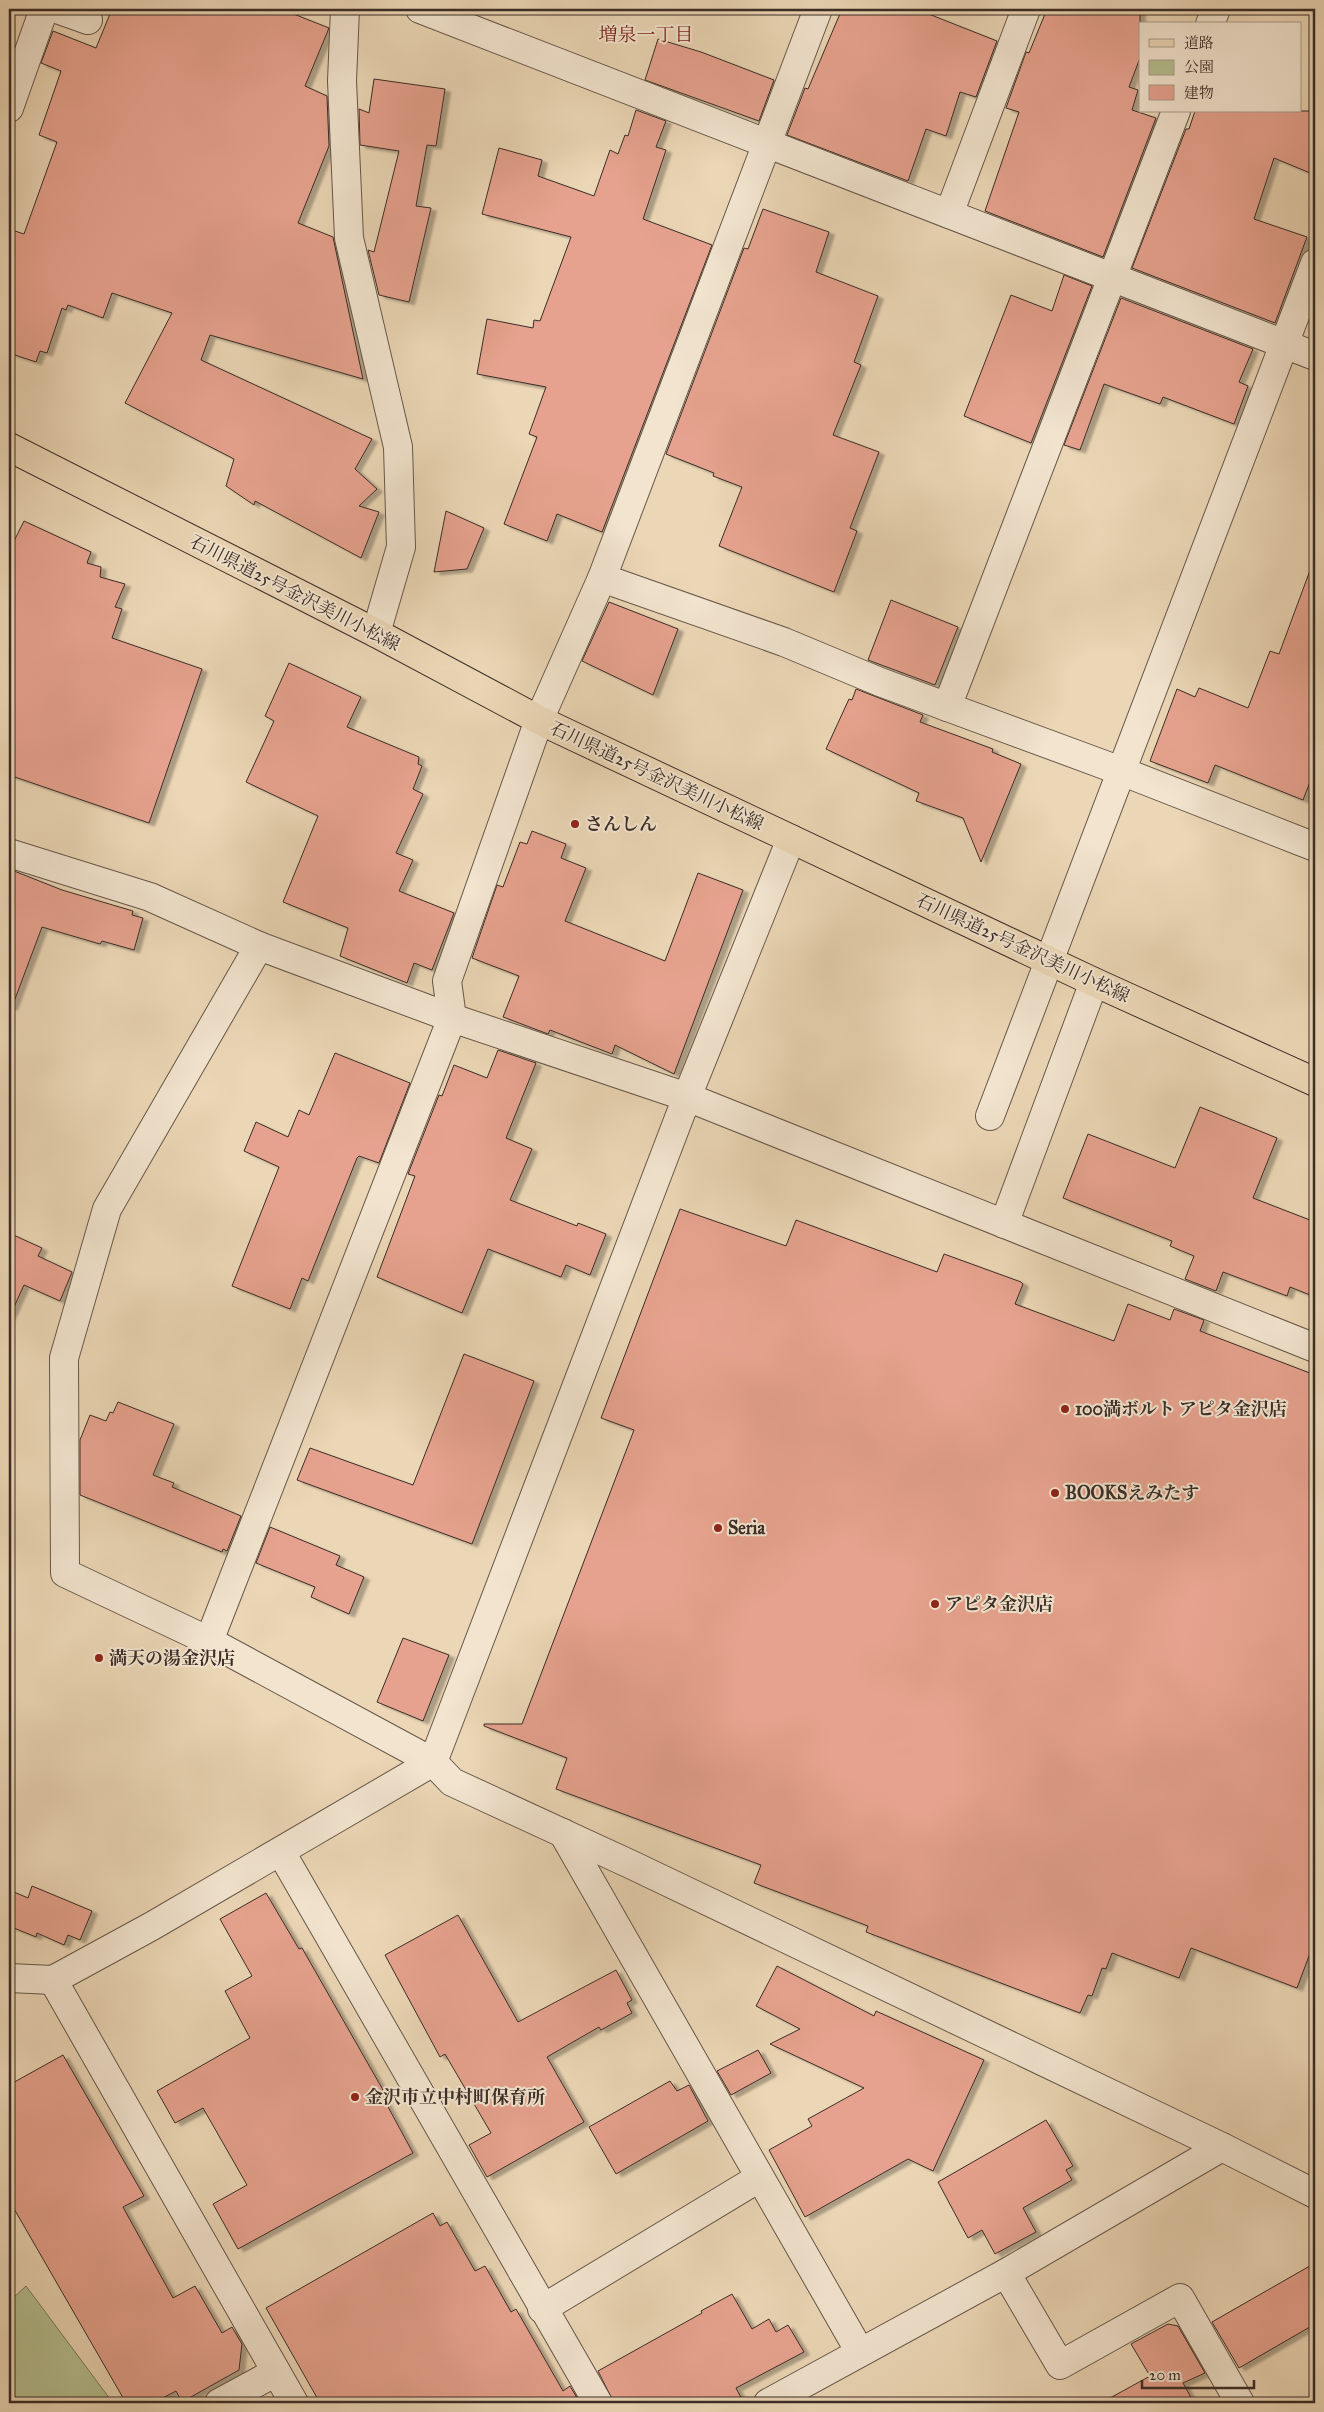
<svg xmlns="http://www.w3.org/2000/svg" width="1324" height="2412" font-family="'IM FELL Great Primer','Noto Serif JP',serif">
	<defs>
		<filter id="shadow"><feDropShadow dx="5.5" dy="3" stdDeviation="1" flood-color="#0004"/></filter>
	</defs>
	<rect width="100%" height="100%" fill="#ebd6b5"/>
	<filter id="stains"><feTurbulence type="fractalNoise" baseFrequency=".004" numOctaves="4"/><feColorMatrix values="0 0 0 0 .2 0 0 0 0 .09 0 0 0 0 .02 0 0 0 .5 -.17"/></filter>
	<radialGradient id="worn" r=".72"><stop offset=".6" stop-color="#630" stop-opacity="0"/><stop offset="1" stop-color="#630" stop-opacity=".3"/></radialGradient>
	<polygon fill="#b5be8f" stroke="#78765b" points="26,2286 113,2403 9,2403 9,2302"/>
	<g fill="#e6a28e" stroke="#3b2d27" filter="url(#shadow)">
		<polygon points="112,9 281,9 329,28 305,86 327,96 329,146 298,223 333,237 363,379 210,335 201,360 372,439 355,469 377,489 359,506 379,512 361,558 255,501 254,505 226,486 234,459 125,403 172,313 112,293 103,318 68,305 66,310 62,308 47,353 40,351 36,362 9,353 9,229 24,234 57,142 39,135 61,71 41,63 53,31 96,48"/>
		<polygon points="842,9 916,9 997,41 976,97 960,92 946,136 926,129 908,181 787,135 805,88 808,89"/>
		<polygon points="1047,9 1140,9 1140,58 1129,87 1138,90 1132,110 1156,118 1103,257 985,211 1019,112 1006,108 1026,52 1029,53"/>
		<polygon points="658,39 701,52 774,80 759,121 645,80"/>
		<polygon points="374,79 445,89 436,146 427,145 416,206 431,208 409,302 379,295 368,250 374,252 399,151 360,145 359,109 369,113"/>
		<polygon points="636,110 666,121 656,147 666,150 643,219 712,245 602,532 557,514 547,541 504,524 537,437 529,434 546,387 477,374 487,319 533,328 534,320 540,321 571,237 482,214 499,148 542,160 538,176 594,196 610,150 618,154 625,135 628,136"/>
		<polygon points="1195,111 1315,111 1315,175 1274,158 1254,219 1307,237 1275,323 1132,268 1186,129 1189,129"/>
		<polygon points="763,209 829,232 816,272 878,296 854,362 861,365 833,435 879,452 850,528 857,531 834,592 719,546 742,487 713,476 714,473 666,454 744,248 748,249"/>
		<polygon points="1064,275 1092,286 1031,443 964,416 1011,295 1052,311"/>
		<polygon points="1121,298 1253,349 1239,382 1248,386 1234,424 1163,397 1160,404 1104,384 1080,450 1064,445"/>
		<polygon points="446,511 484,528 467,569 434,572"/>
		<polygon points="24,521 91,552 87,563 101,567 100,577 125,584 115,607 122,609 112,638 202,669 149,823 9,775 9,551"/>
		<polygon points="1312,565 1315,566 1315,769 1303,800 1215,765 1208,783 1150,761 1177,689 1195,697 1199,688 1248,708 1270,651 1279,654"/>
		<polygon points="891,600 958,627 935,685 868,660"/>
		<polygon points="609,602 678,629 653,695 582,661"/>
		<polygon points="289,663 361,697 347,727 419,757 418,764 422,766 413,789 423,794 396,853 413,860 399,891 454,913 432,970 414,963 407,983 340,956 348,928 283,902 318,816 246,782 274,721 265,716"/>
		<polygon points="856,689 923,715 920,722 993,749 992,752 1021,764 981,862 963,818 916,801 919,793 826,749 849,699 852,700"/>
		<polygon points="532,831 566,844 561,858 586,868 565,921 665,961 698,873 743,890 674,1074 615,1045 612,1054 550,1030 548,1034 503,1017 519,976 472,958 497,885 503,887 520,842 527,844"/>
		<polygon points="9,869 62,890 133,911 132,915 143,918 134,950 102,941 100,944 42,927 12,1007 9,1007"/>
		<polygon points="498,1050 536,1063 506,1138 532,1149 510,1200 577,1226 578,1223 606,1234 590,1275 566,1265 561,1277 488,1249 462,1313 377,1277 415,1176 408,1174 439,1095 442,1096 454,1065 487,1078"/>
		<polygon points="335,1053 410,1083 379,1163 359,1156 357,1158 308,1281 302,1278 290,1309 232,1286 279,1167 244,1151 256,1122 288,1137 299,1110 309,1115"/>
		<polygon points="1200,1107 1277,1138 1253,1198 1315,1222 1315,1297 1290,1287 1287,1296 1223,1272 1216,1291 1185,1279 1194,1256 1170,1246 1172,1241 1063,1198 1088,1134 1175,1168"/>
		<polygon points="680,1209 786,1246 796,1220 937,1272 944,1254 1021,1282 1023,1284 1015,1304 1114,1341 1128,1304 1170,1320 1174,1309 1204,1320 1200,1331 1315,1375 1315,1940 1297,1988 1191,1948 1179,1978 1112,1953 1106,1969 1102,1968 1092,1996 1088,1995 1080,2013 866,1932 868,1926 754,1883 761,1865 556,1789 567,1758 484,1726 484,1724 522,1724 634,1430 601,1418"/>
		<polygon points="9,1233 42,1248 38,1256 72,1272 60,1301 24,1285 9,1318"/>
		<polygon points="464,1354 534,1381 472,1544 297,1480 310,1448 413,1485"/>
		<polygon points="118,1402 174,1424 153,1475 174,1483 172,1487 241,1516 227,1551 223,1549 222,1552 80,1495 80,1440 90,1415 106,1421 110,1412 113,1413"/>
		<polygon points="270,1527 340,1556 336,1565 364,1577 349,1614 311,1597 315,1587 256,1563"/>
		<polygon points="403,1638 449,1655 423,1721 377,1702"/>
		<polygon points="32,1886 92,1911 80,1940 68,1935 64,1945 37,1933 36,1937 9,1926 9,1890 28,1898"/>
		<polygon points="266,1893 299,1949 302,1948 383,2090 380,2092 413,2153 238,2249 213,2204 247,2185 203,2108 175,2123 157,2091 250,2038 225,1991 252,1976 220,1919"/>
		<polygon points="458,1915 518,2022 616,1970 632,2000 627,2003 632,2013 601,2030 599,2027 547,2057 584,2122 487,2177 469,2145 491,2133 445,2054 440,2057 385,1955"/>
		<polygon points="777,1966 874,2016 876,2011 984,2060 933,2171 908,2159 805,2217 769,2150 812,2126 808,2119 864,2088 770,2044 800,2029 756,2006"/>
		<polygon points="758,2050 771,2073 731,2095 717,2071"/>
		<polygon points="63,2055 144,2196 123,2207 173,2298 195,2286 222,2333 232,2327 242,2344 239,2370 182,2402 176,2391 153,2403 126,2403 9,2200 9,2085"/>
		<polygon points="670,2081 677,2091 689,2085 708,2121 616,2174 589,2127"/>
		<polygon points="1046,2120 1073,2166 1066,2170 1072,2180 1023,2208 1036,2232 995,2254 982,2230 968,2238 938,2182"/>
		<polygon points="433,2213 440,2226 447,2222 475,2271 485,2266 511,2312 516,2309 563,2391 570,2386 580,2403 320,2403 266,2308"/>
		<polygon points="1315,2263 1315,2324 1239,2368 1212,2322"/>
		<polygon points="732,2294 752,2329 769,2319 776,2332 788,2325 804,2352 736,2388 744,2403 614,2403 598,2371 702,2313 701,2311"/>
		<polygon points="1168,2324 1178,2326 1205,2373 1183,2383 1194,2403 1101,2403 1150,2376 1131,2344"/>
	</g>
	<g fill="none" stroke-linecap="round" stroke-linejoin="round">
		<defs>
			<g id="minor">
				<polyline points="57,9 88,20"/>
				<polyline points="345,9 342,81 349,238 398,447 401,547 376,633"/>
				<polyline points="420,9 1315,356"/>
				<polyline points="1210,24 1216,9"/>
				<polyline points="9,108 44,9"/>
				<polyline points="949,214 1026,9"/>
				<polyline points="602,578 784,642 880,682 1121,771 1315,847"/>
				<polyline points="947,707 1176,111"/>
				<polyline points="9,853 150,897 259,946 107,1209 64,1358 65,1573 209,1641 433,1762 687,1097 791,839"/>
				<polyline points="259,946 452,1018 687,1097 1315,1348"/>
				<polyline points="990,1116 1315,263"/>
				<polyline points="1004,1224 1094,982"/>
				<polyline points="209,1641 452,1018 447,981 539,720 602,578 818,9"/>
				<polyline points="563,1833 860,2352"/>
				<polyline points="281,1852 598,2403"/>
				<polyline points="9,1978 53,1980 152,1926 433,1762 452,1782 632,1865 1222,2147 1315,2194"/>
				<polyline points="53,1980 294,2403"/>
				<polyline points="1006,2273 1060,2365 1180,2298 1240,2403"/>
				<polyline points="542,2309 759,2178"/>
				<polyline points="219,2403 276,2372"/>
				<polyline points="768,2403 1006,2273 1222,2147"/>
			</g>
			<polyline id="major" points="9,447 376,633 539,720 1094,982 1315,1082"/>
		</defs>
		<use href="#minor" stroke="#67574a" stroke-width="30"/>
		<use href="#major" stroke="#3b2d27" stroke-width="30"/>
		<use href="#minor" stroke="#f2e4cf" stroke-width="28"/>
		<use href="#major" stroke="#ebd6b5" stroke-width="28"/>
	</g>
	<g fill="#8f2418" stroke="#f2e4cf" stroke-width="2">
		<circle cx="575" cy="824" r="5"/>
		<circle cx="1065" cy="1409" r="5"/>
		<circle cx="1055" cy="1493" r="5"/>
		<circle cx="718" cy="1528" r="5"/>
		<circle cx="935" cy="1604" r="5"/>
		<circle cx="99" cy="1658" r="5"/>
		<circle cx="355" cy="2097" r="5"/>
	</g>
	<g text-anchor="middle" stroke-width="4" stroke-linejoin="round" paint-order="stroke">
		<g font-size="18" fill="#3b2d27" stroke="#f2e4cf">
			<text transform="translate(295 593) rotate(27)" y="6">石川県道25号金沢美川小松線</text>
			<text transform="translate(657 776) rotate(25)" y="6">石川県道25号金沢美川小松線</text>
			<text transform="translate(1023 948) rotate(25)" y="6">石川県道25号金沢美川小松線</text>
		</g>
		<g font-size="18" font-weight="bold" fill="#3b2d27" stroke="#f2e4cf" text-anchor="start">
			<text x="585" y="830">さんしん</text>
			<text x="1075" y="1415">100満ボルト アピタ金沢店</text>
			<text x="1065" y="1499">BOOKSえみたす</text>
			<text x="728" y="1534">Seria</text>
			<text x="945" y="1610">アピタ金沢店</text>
			<text x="109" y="1664">満天の湯金沢店</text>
			<text x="365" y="2103">金沢市立中村町保育所</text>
		</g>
		<g font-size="19" fill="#7a1f14" stroke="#f2e4cf">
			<text x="646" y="41">増泉一丁目</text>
		</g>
	</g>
	<rect width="1324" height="2412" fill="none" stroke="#ebd6b5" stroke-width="30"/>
	<rect x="10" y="10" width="1304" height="2392" fill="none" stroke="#3b2d27" stroke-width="2.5"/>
	<rect x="15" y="15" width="1294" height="2382" fill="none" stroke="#3b2d27"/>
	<rect x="1139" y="22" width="162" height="90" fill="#f2e4cf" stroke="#a99b8c"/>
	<rect x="1149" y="39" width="25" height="8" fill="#ebd6b5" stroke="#a99b8c"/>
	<text x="1184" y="48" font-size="15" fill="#3b2d27">道路</text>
	<rect x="1149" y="60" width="25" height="15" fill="#b5be8f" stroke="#a99b8c"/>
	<text x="1184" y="72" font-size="15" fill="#3b2d27">公園</text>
	<rect x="1149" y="85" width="25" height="15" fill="#e6a28e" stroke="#a99b8c"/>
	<text x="1184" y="98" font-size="15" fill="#3b2d27">建物</text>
	<path d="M1142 2380v8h112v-8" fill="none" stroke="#3b2d27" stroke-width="2.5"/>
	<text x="1149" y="2380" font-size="15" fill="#3b2d27" stroke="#f2e4cf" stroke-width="4" paint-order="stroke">20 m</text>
	<rect width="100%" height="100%" filter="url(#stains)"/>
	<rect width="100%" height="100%" fill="url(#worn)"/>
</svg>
